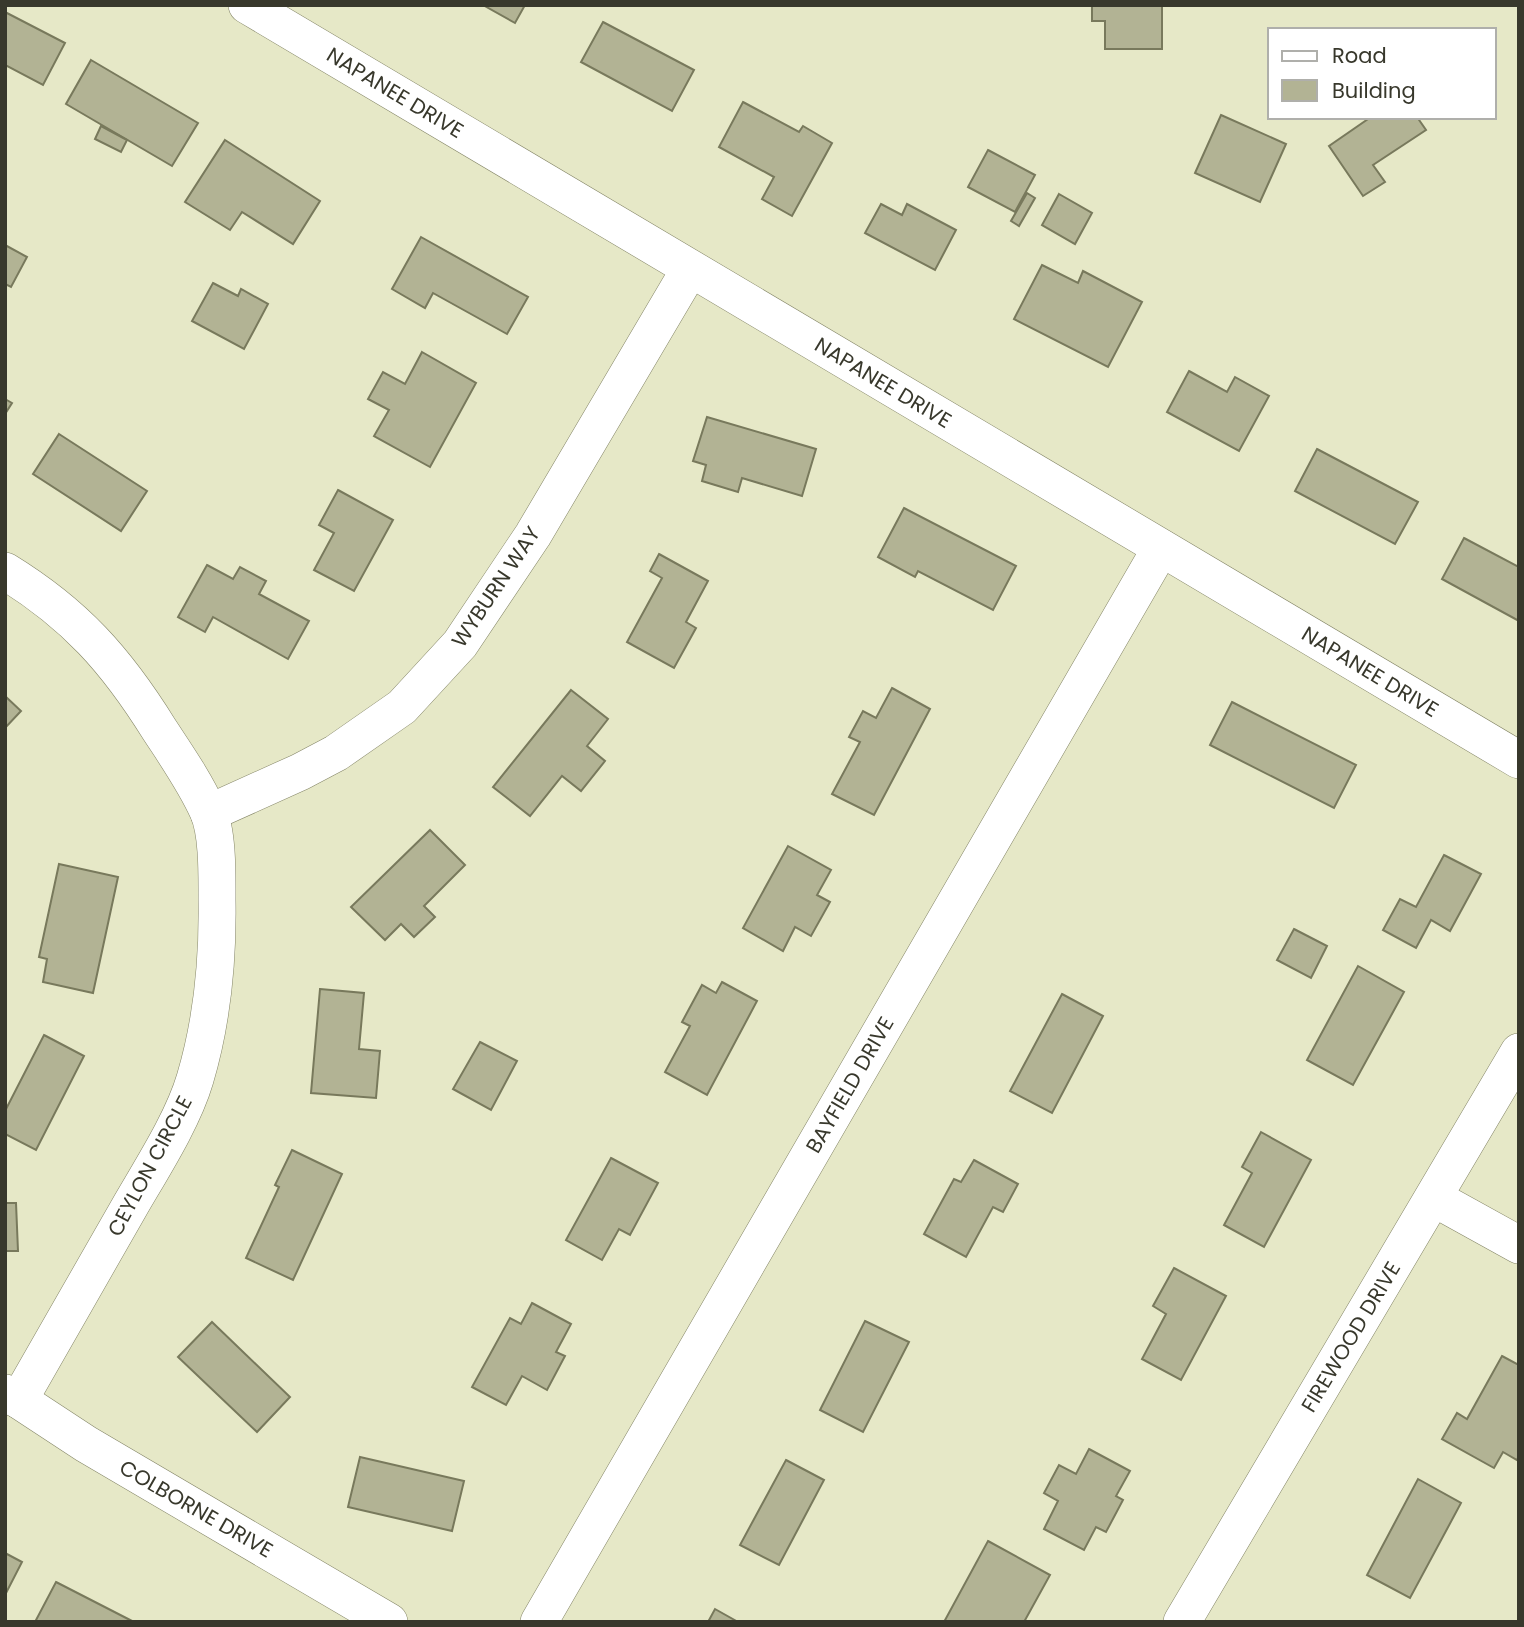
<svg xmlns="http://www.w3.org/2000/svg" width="1524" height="1627" font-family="Poppins,sans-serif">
	<rect width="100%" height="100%" fill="#e6e8c7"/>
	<g fill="#b2b394" stroke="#78795c" stroke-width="2">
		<polygon points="483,5 525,5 515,23"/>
		<polygon points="1092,5 1162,5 1162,49 1105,49 1105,21 1092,21"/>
		<polygon points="5,12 65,43 43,85 5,65"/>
		<polygon points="603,22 694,70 672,111 581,62"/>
		<polygon points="91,60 198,123 172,166 66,104"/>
		<polygon points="743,102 799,132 803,126 832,143 792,216 762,199 774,177 719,147"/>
		<polygon points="1221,115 1286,144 1260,202 1195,173"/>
		<polygon points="1371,117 1417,117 1426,130 1373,165 1385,182 1363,196 1329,146"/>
		<polygon points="101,126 127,140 121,152 95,139"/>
		<polygon points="225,140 320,201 293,244 242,212 230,230 185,202"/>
		<polygon points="988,150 1035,175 1015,212 968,187"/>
		<polygon points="1027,193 1035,198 1019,226 1011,221"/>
		<polygon points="1059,194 1092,213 1075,244 1042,225"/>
		<polygon points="881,204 902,215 907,204 956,230 935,270 865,233"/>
		<polygon points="421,237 528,297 507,334 433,293 425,308 392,289"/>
		<polygon points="5,245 27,257 11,287 5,284"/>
		<polygon points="1042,265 1078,283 1083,271 1142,302 1108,367 1014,319"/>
		<polygon points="213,283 238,296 241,289 268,304 244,349 192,321"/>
		<polygon points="422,352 476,383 430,467 374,436 389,410 368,399 383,372 405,384"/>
		<polygon points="1189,371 1227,392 1235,377 1269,396 1239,451 1167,412"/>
		<polygon points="5,399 12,403 5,414"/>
		<polygon points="707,417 816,449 802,496 742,478 738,492 702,481 706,465 693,461"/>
		<polygon points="59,434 147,491 121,531 33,474"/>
		<polygon points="1317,449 1418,502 1395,544 1295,491"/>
		<polygon points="338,490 393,520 354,591 314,570 334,533 319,525"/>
		<polygon points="904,508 1016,566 993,610 918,571 915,577 878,557"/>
		<polygon points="1464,538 1519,567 1519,621 1442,579"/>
		<polygon points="659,554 708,581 686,622 696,628 674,668 627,642 662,578 650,571"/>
		<polygon points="207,565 233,579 240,567 266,581 259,594 309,621 288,659 213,617 205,632 178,617"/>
		<polygon points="892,688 930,709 874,815 832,794 860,742 849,737 863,711 876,718"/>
		<polygon points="571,690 608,719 587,746 605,761 581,791 562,776 530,816 493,787"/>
		<polygon points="5,696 21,711 5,728"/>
		<polygon points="1232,702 1356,765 1334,808 1210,745"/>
		<polygon points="430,830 465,865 424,906 435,917 414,937 401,924 385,940 351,907"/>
		<polygon points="788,846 831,870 817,895 830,902 811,936 795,927 783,951 743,928"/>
		<polygon points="1444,855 1481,874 1450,931 1431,920 1416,948 1383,930 1400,899 1416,907"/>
		<polygon points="59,864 118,877 93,993 43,982 47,959 39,957"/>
		<polygon points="1294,929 1327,946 1311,978 1277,960"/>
		<polygon points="1358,966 1404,992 1353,1085 1307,1060"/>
		<polygon points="722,982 757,1001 707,1095 665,1072 690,1026 682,1022 702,985 716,993"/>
		<polygon points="320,989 364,993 359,1049 380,1051 376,1098 311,1093"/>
		<polygon points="1062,994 1103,1016 1052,1113 1010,1091"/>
		<polygon points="44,1035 84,1056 36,1150 5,1134 5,1111"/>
		<polygon points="480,1042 517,1061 491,1110 453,1089"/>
		<polygon points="1261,1132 1311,1160 1264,1247 1224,1225 1252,1173 1242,1167"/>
		<polygon points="292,1150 342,1174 293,1280 246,1258 279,1187 275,1185"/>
		<polygon points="611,1158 658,1183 630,1235 619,1229 602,1260 566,1240"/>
		<polygon points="974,1160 1018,1184 1003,1212 993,1207 966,1257 924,1234 954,1179 961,1182"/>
		<polygon points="5,1203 16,1203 18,1251 5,1251"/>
		<polygon points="1174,1268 1226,1296 1181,1380 1142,1359 1166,1314 1153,1306"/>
		<polygon points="532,1303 571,1324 556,1352 565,1356 547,1390 522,1376 506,1405 472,1387 510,1318 521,1324"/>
		<polygon points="865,1321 909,1342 863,1432 820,1410"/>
		<polygon points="212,1322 290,1397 257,1432 178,1357"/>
		<polygon points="1502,1356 1519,1365 1519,1456 1517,1460 1503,1452 1494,1468 1442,1439 1457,1413 1467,1419"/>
		<polygon points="1089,1449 1130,1471 1116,1496 1123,1500 1106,1532 1096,1527 1084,1550 1044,1529 1058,1501 1044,1493 1059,1465 1076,1474"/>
		<polygon points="360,1457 464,1481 452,1531 348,1507"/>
		<polygon points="786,1460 824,1480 779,1565 740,1545"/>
		<polygon points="1418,1479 1461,1503 1410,1598 1367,1575"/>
		<polygon points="988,1541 1050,1575 1024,1622 944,1622"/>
		<polygon points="5,1553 22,1562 5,1595"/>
		<polygon points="56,1582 134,1622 35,1622"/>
		<polygon points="715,1609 738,1622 708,1622"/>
	</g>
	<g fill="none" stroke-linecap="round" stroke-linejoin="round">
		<defs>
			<g id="minor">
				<polyline points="247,5 1519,760"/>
				<path d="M5 571C75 614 116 660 159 729 176 755 195 782 208 811 218 833 217 876 217 900 218 959 212 1022 195 1079 183 1120 152 1168 130 1206 93 1271 56 1335 19 1400"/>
				<polyline points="209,813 300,772 336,753 402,707 460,644 533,535 690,269"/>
				<polyline points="1434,1198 1519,1245"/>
				<polyline points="5,1393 19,1400 86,1444 389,1622"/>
				<polyline points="539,1622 1161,548"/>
				<polyline points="1182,1622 1519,1052"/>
			</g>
		</defs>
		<use href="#minor" stroke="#848567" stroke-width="38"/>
		<use href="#minor" stroke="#fff" stroke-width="37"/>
	</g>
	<g text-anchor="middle" stroke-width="6" stroke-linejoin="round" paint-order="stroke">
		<g font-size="21" fill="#38382c" stroke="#fff">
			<text transform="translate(395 93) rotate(31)" y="7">NAPANEE DRIVE</text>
			<text transform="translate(883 383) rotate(31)" y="7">NAPANEE DRIVE</text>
			<text transform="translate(496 587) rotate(-56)" y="7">WYBURN WAY</text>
			<text transform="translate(1370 672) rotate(31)" y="7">NAPANEE DRIVE</text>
			<text transform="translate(850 1085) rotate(-60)" y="7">BAYFIELD DRIVE</text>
			<text transform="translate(150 1166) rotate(-62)" y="7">CEYLON CIRCLE</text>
			<text transform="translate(1351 1337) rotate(-59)" y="7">FIREWOOD DRIVE</text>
			<text transform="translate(196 1509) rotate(30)" y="7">COLBORNE DRIVE</text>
		</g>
	</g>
	<rect width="1524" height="1627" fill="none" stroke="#38382c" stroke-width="14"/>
	<rect x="1268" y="28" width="228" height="91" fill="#ffffff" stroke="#afafab" stroke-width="2"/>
	<rect x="1282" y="51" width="35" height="10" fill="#ffffff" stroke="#afafab" stroke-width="2"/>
	<text x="1332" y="63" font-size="21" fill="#38382c">Road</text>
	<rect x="1282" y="80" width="35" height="21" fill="#b2b394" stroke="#afafab" stroke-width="2"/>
	<text x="1332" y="98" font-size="21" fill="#38382c">Building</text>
</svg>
